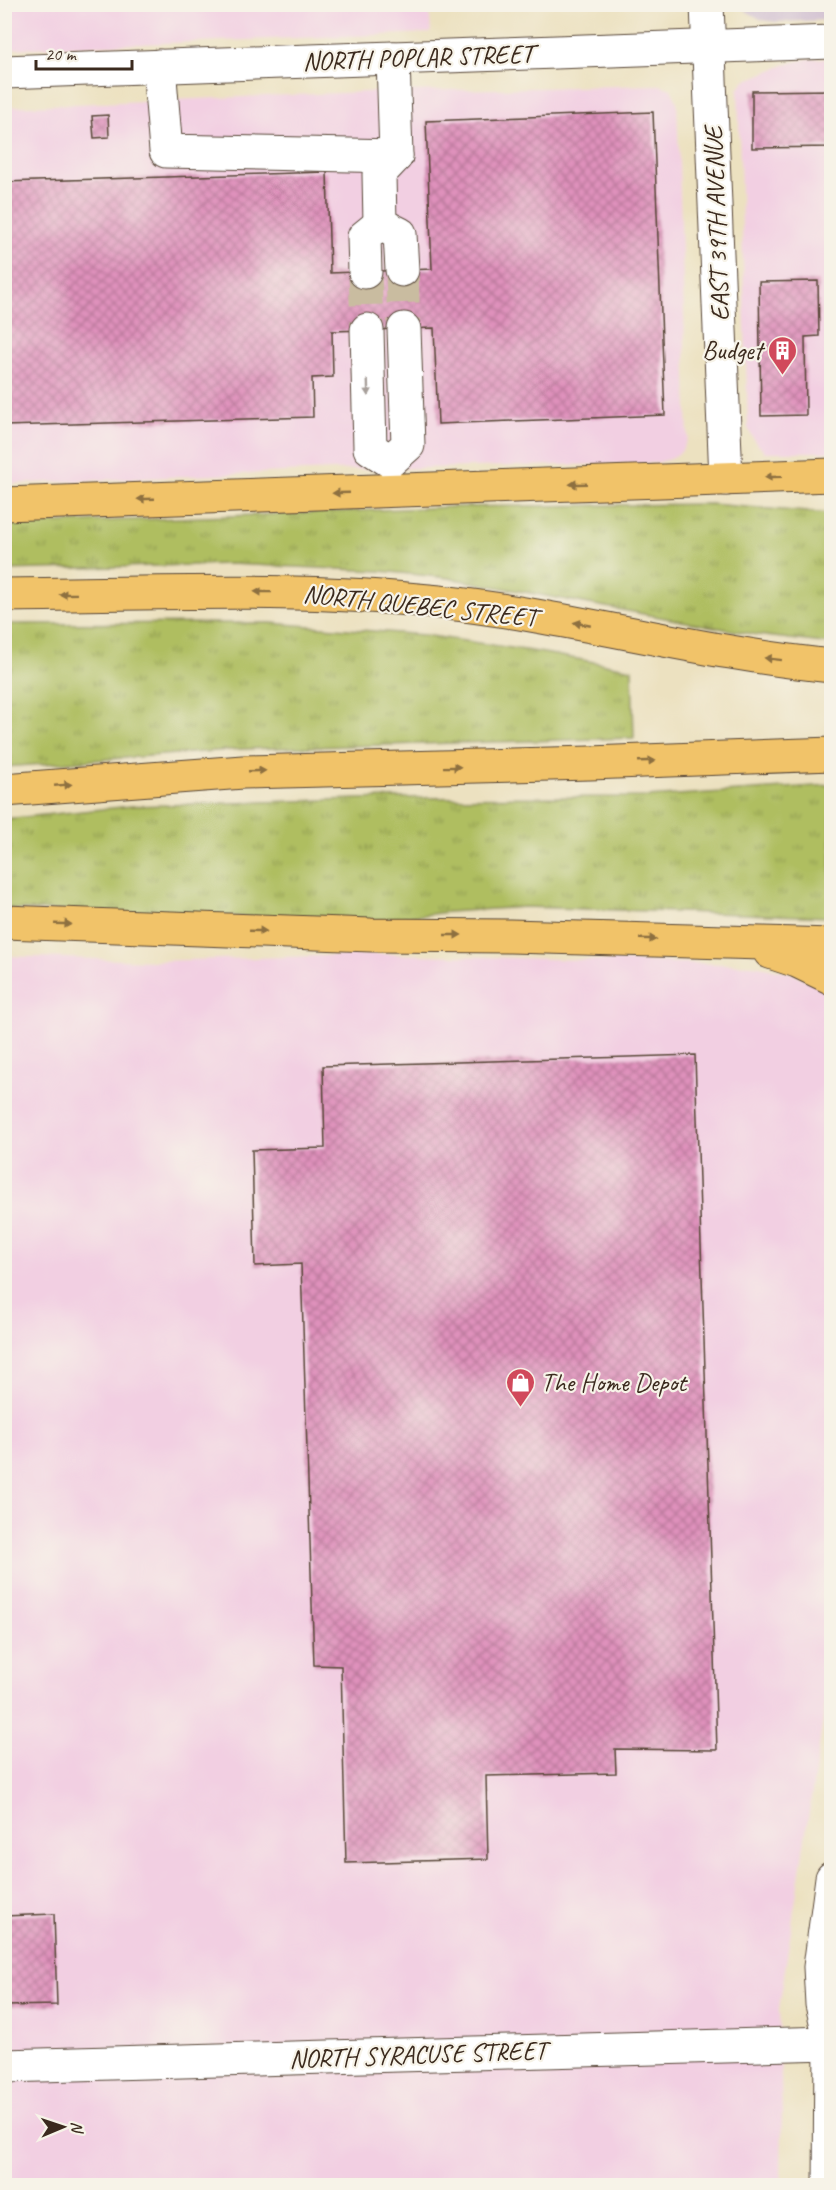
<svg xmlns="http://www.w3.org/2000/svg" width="836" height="2190" font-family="Caveat,sans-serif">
	<defs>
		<pattern id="grass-tufts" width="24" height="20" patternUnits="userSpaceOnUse" patternTransform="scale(1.5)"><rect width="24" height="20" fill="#afbe61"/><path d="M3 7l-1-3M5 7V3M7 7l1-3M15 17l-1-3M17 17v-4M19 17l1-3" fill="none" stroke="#909b4f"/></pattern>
		<pattern id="building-cross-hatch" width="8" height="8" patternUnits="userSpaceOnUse" patternTransform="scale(1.5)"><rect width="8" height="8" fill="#df91bc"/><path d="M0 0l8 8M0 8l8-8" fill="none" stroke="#b67798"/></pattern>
	</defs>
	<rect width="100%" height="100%" fill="#f7f3e8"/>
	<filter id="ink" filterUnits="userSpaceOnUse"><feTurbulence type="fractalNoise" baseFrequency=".0167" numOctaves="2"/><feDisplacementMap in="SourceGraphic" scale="12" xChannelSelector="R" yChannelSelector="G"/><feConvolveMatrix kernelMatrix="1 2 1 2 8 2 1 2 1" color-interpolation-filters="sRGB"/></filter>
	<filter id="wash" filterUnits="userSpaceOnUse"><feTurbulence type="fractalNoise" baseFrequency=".008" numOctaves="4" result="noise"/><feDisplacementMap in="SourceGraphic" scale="24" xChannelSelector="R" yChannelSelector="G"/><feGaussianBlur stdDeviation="1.35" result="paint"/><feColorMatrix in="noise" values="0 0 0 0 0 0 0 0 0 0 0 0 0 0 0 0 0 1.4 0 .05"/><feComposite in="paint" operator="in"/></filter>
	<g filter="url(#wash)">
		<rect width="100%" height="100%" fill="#ece1c0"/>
		<g fill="#f2cfe2">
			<polygon points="4,5 429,5 431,33 5,49"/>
			<polygon points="831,58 831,452 765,452 755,442 748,428 738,90 744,81 787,64 806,59"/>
			<polygon points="660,85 671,89 677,102 688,438 681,452 670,459 656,463 332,470 5,484 4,107 365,92"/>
			<polygon points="385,954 754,965 788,972 831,990 831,1667 779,2009 782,2113 781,2185 5,2186 5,956 153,961"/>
		</g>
		<polygon fill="#cfbdd0" points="741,5 831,5 831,20 776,22 762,20 746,11"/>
		<g fill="url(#grass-tufts)" stroke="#757440" stroke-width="1.5">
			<polygon points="710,504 831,514 831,644 757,635 449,578 381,571 230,564 5,570 5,525 451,507"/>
			<polygon points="271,623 424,635 538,652 632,669 634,738 242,749 5,767 5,624"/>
			<polygon points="831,785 831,917 524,907 448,912 375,921 5,909 5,819 132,806 391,798 647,797"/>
		</g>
		<g id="blocks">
			<g fill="url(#building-cross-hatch)">
				<polygon points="832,90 832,147 752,148 752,91"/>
				<polygon points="653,112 665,415 438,424 434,328 332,331 333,377 312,378 313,417 4,426 4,182 327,172 330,273 432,269 426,121"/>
				<polygon points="108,115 109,137 94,138 92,116"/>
				<polygon points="818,281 819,336 805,337 806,415 761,416 759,282"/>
				<polygon points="695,1055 717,1750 615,1749 616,1773 486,1776 488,1859 346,1863 341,1666 314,1665 301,1264 255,1266 252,1150 325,1148 323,1066"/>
				<polygon points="54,1914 57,2005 4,2006 4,1916"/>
			</g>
		</g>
	</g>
	<g filter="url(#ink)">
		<use href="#blocks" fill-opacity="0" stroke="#564536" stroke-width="1.5"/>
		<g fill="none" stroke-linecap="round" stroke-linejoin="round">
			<g stroke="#c9bca0" stroke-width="33" stroke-dasharray="33 16" stroke-linecap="butt">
				<polyline points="402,270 404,329"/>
				<polyline points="365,272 367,330"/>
			</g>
			<defs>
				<g id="minor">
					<polyline points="707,4 726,479"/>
					<polyline points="159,66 166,151 396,156"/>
					<polyline points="4,72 832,42"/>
					<polyline points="380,224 379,174 396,156 393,58"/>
					<polyline points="365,272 364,237 380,224 400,234 402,270"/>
					<polyline points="367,330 370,448 390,461 408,445 404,329"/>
					<polyline points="4,2066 831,2043"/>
					<polyline points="830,2186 831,2043 822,2004 820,1967 832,1878"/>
				</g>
				<g id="major">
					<polyline points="4,504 832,475"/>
					<path d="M4 595C149 594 294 586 439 602 571 616 699 653 832 666"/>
					<polyline points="4,790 243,772 590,763 832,754"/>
					<polyline points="4,922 371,935 510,936 832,945"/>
					<polyline points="770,952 797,961 832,978"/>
				</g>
			</defs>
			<use href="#minor" stroke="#564536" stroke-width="35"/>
			<use href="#major" stroke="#564536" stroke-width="35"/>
			<use href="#minor" stroke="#fff" stroke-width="33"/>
			<use href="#major" stroke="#f1c369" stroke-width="33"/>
		</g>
		<defs><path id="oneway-solid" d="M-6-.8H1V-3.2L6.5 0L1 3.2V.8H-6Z" transform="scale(1.5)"/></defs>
		<use fill="#a79f9a" href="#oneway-solid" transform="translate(368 388) rotate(88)"/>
		<g fill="#8d6f40">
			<use href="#oneway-solid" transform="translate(773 477) rotate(178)"/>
			<use href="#oneway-solid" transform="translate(578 484) rotate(178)"/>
			<use href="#oneway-solid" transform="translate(341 493) rotate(178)"/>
			<use href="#oneway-solid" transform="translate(146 499) rotate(178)"/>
			<use href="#oneway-solid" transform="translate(263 592) rotate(-179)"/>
			<use href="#oneway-solid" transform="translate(68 594) rotate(179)"/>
			<use href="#oneway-solid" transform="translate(582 624) rotate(-169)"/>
			<use href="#oneway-solid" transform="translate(773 659) rotate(-173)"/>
			<use href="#oneway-solid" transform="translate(647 761) rotate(-2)"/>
			<use href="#oneway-solid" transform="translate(452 767) rotate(-1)"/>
			<use href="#oneway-solid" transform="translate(257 771) rotate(-2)"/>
			<use href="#oneway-solid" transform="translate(63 785) rotate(-5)"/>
			<use href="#oneway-solid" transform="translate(63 924) rotate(2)"/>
			<use href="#oneway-solid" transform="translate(258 931) rotate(2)"/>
			<use href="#oneway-solid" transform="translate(453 935)"/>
			<use href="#oneway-solid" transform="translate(648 939) rotate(2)"/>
		</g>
	</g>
	<defs>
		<symbol id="building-pin" viewBox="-11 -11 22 30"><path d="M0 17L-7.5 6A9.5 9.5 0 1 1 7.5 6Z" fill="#d1495b" stroke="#f7f3e8"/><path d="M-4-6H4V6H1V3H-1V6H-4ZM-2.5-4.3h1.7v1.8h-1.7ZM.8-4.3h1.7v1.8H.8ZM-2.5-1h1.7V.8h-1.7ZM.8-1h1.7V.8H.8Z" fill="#fff"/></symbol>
		<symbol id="shop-pin" viewBox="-11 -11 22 30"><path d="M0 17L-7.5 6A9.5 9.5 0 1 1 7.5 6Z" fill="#d1495b" stroke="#f7f3e8"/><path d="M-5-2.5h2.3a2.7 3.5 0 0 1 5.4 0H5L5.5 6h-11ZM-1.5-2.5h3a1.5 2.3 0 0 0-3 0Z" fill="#fff"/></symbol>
	</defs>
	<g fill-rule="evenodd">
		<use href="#building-pin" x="766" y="334" width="33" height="45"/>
		<use href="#shop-pin" x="504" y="1366" width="33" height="45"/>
	</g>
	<g text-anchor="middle" stroke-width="4.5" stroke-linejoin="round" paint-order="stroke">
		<g font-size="26" fill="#3b2a1e" stroke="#f7f3e8">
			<text transform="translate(418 57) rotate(-2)" y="9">NORTH POPLAR STREET</text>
			<text transform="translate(716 224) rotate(-92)" y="9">EAST 39TH AVENUE</text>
			<text transform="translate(420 605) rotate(6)" y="9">NORTH QUEBEC STREET</text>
			<text transform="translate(418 2054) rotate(-2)" y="9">NORTH SYRACUSE STREET</text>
		</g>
		<g font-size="26" fill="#3b2a1e" stroke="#f7f3e8" text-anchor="end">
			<text x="762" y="359">Budget</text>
			<text x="541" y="1391" text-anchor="start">The Home Depot</text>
		</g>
	</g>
	<rect width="836" height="2190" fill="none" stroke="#f7f3e8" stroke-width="24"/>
	<g transform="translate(63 2127) rotate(88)" stroke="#f7f3e8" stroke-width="4.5" paint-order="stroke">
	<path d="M0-4.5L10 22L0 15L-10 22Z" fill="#3b2a1e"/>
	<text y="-9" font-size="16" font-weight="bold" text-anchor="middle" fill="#3b2a1e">N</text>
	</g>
	<path d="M36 60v9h96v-9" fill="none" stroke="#3b2a1e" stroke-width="3"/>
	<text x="45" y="60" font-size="18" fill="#3b2a1e" stroke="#f7f3e8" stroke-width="4.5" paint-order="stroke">20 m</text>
</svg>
